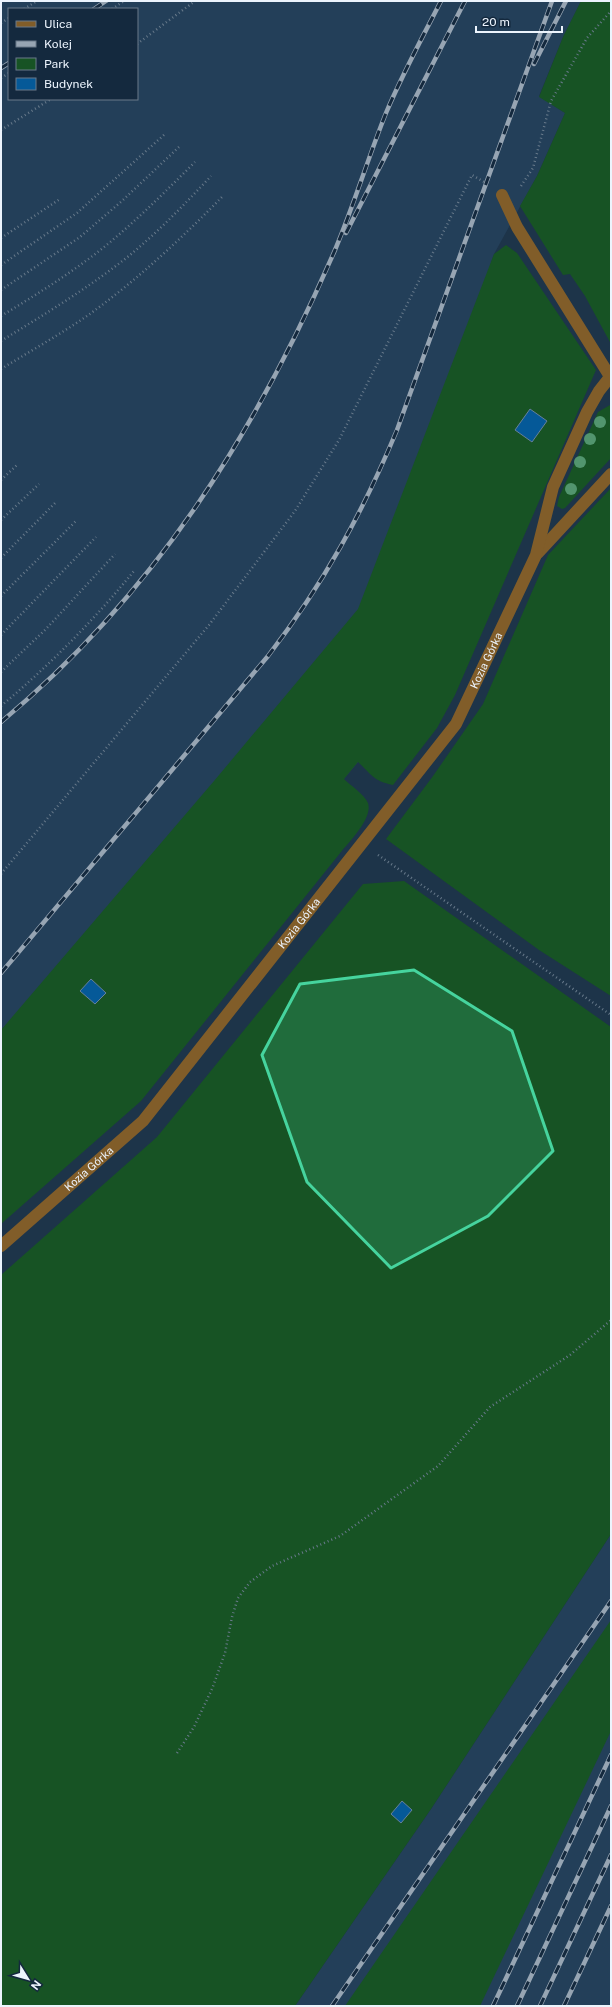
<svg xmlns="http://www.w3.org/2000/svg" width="612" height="2007" font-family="'Public Sans',sans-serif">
	<rect width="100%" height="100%" fill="#1d3449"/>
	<g fill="#233f59" fill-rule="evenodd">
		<path d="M1 1H581L563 37 539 96 565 113 537 176 494 254 487 275 359 761 1 1187ZM9 9H137V99H9Z"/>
		<polygon points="611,1534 611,2006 295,2006 431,1809"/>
	</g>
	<g fill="#175324">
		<polygon points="581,1 611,1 611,344 585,296 570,274 563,275 520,206 537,176 565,113 539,97 563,37"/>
		<path d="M506 245 517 253 596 370 455 695 437 728 393 785C373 781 371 774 358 762L344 779C350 785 365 795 368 803 373 818 350 841 341 852L141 1101 1 1224V1030L214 781 358 609 494 254Z"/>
		<polygon points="610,405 611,458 565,508 562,509 557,506 559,497 598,412"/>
		<polygon points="611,488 611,996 539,950 386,839 433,776 483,704 548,555"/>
		<polygon points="404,881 611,1027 611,1534 431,1809 295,2006 1,2006 1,1275 157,1137 363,884"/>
		<polygon points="611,1620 611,1731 480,2006 345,2006"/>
	</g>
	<g fill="#055998" stroke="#678099">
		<polygon points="530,409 547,421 532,442 515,430"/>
		<polygon points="91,979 106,993 95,1004 80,991"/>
		<polygon points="402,1801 412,1810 401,1823 391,1814"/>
	</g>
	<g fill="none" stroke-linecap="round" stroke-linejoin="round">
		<g stroke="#687a8b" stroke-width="2.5" stroke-dasharray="1 3" stroke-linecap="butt">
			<polyline points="24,9 37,1"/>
			<polyline points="112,9 124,1"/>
			<polyline points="1,23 9,18"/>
			<polyline points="137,44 195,1"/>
			<polyline points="1,78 9,73"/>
			<polyline points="1,130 51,99"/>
			<polyline points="521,186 533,168 551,101 587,38 611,11"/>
			<polyline points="1,238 60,199"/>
			<polyline points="1,265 77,213 165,134"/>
			<polyline points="1,290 80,237 122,201 179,147"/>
			<path d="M1 316C36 295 71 273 103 248 136 221 165 192 195 162"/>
			<path d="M1 341C45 314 90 287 130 255 159 231 185 204 211 176"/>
			<path d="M1 369C29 352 59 335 87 316 136 281 180 240 222 197"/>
			<polyline points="1,480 18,464"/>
			<polyline points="1,520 39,484"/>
			<polyline points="1,558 57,501"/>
			<polyline points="1,596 77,520"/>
			<polyline points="1,635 96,537"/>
			<polyline points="1,672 46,629 115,554"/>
			<path d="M1 706C50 665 94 620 134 571"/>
			<polyline points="378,855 611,1015"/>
			<polyline points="1,874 209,625 295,511 339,440 472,175 486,183"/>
			<polyline points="177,1753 194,1727 212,1689 225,1653 232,1617 238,1598 250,1582 272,1566 340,1536 438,1466 490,1407 570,1355 611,1320"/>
		</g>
		<g stroke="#815d29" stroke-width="12">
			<polyline points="502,195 517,227 611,378"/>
			<polyline points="538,553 611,474"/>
			<path id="s1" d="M1 1246 143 1121 456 724 536 555 553 487 587 412 599 391 610 377"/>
		</g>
		<defs>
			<g id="rail">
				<polyline points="94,9 106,1"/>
				<polyline points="534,64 566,1"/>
				<polyline points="1,68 9,63"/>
				<polyline points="346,233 465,1"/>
				<path d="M1 722C155 594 256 432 335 250 354 205 368 158 386 113 402 75 422 38 441 1"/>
				<path d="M1 973 268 656C324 583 362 514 397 430L552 1"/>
				<polyline points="332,2006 611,1601"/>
				<polyline points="493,2006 611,1755"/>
				<polyline points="517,2006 611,1806"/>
				<polyline points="540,2006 611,1855"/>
				<polyline points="564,2006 611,1906"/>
			</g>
		</defs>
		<use href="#rail" stroke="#97a5b3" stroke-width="4.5"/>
		<use href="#rail" stroke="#14293e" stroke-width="3" stroke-dasharray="9" stroke-linecap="butt"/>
	</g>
	<g fill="#52956e">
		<circle cx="600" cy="422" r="6"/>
		<circle cx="590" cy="439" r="6"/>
		<circle cx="580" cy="462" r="6"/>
		<circle cx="571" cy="489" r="6"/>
	</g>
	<path fill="#46d49e" fill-opacity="0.2" stroke="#46d49e" stroke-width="3" stroke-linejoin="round" d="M414 970 512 1031 553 1151 488 1216 391 1268 307 1182 262 1055 300 984Z"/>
	<g text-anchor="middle" stroke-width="3.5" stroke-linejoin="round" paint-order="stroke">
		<g font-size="11" fill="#ecf4fd" stroke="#14293e">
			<text dy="4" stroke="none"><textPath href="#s1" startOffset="765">Kozia Górka</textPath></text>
			<text dy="4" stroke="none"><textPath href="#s1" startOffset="441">Kozia Górka</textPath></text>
			<text dy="4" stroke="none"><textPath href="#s1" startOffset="117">Kozia Górka</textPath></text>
		</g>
	</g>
	<rect width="612" height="2007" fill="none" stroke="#ecf4fd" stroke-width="4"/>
	<rect x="8" y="8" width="130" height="92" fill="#14293e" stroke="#6a7a8a"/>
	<rect x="16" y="21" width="20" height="6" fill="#815d29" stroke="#6a7a8a"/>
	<text x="44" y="28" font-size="12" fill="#ecf4fd">Ulica</text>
	<rect x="16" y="41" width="20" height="6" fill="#97a5b3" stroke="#6a7a8a"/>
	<text x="44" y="48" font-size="12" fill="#ecf4fd">Kolej</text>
	<rect x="16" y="58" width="20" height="12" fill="#175324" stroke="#6a7a8a"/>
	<text x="44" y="68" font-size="12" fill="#ecf4fd">Park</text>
	<rect x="16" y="78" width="20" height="12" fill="#055998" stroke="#6a7a8a"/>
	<text x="44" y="88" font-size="12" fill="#ecf4fd">Budynek</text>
	<g transform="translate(28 1979) rotate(127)" stroke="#14293e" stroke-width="3" paint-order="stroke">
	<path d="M0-3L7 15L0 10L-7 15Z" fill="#ecf4fd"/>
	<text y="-6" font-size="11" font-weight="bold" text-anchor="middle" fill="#ecf4fd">N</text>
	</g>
	<path d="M476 26v6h86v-6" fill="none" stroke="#ecf4fd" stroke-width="2"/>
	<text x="482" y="26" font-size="12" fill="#ecf4fd" stroke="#14293e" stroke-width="3" paint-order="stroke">20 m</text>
</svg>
